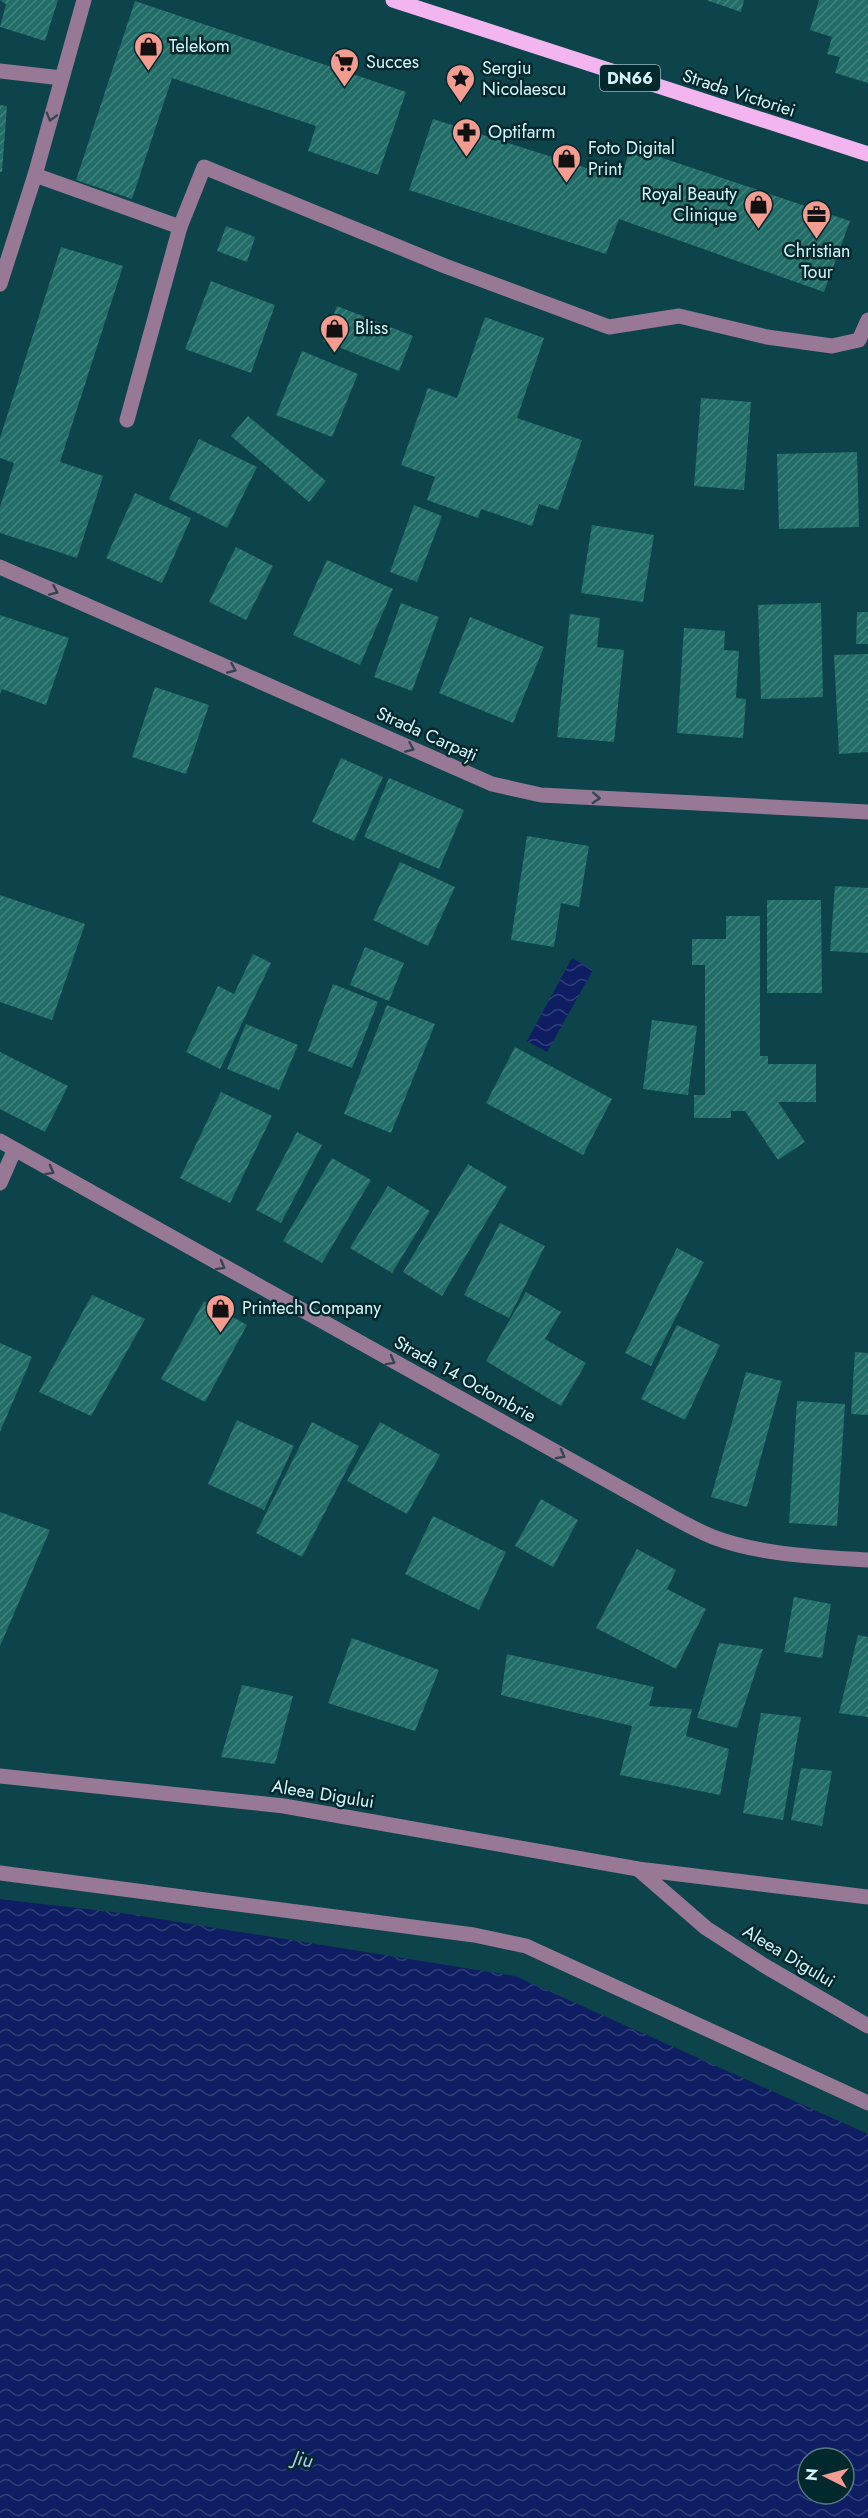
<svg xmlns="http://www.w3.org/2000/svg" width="868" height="2518" font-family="Jost,sans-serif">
	<defs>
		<pattern id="water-waves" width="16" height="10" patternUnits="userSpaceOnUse" patternTransform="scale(1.5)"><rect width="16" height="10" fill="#0f1e62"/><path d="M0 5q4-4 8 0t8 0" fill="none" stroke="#313f79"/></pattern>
		<pattern id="building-hatch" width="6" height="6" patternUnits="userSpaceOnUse" patternTransform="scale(1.5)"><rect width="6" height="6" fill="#226d67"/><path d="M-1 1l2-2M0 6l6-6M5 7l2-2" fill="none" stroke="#41837e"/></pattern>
	</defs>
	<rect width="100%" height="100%" fill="#0d434a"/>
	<g fill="url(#water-waves)" fill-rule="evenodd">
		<polygon points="572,958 593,970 547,1052 527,1041"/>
		<path d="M0 1899 129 1914 515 1976 868 2134V2518H0ZM808 2458H844V2494H808Z"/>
	</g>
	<g fill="url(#building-hatch)">
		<polygon points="0,0 58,0 45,41 0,27 6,4"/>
		<polygon points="706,0 744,0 741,12"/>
		<polygon points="819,0 868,0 868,83 835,73 840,57 827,54 832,37 810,30"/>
		<polygon points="135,1 406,92 378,175 308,151 316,126 172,78 132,199 76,180"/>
		<polygon points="0,105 7,106 2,172 0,172"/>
		<polygon points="433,119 621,179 630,147 850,221 824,292 619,219 606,254 409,190"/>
		<polygon points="226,226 255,237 247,262 217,251"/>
		<polygon points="61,247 123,266 60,462 103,476 77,558 0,533 0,507 14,463 0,458 0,438"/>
		<polygon points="211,281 275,305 251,373 185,349"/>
		<polygon points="337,306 413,336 399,371 323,341"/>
		<polygon points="485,317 544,338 517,418 582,440 558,510 539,504 532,526 481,509 478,518 427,500 435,477 401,465 428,388 457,398"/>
		<polygon points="302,351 358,374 332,437 276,415"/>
		<polygon points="701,398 751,402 744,490 694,486"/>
		<polygon points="248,416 326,481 309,502 231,436"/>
		<polygon points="199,439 257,467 227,528 169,499"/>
		<polygon points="857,452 859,527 779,529 777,454"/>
		<polygon points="135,493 191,518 162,583 106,558"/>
		<polygon points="414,505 442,516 417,582 390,572"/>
		<polygon points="592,525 654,535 643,602 581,593"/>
		<polygon points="236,547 273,566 246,620 209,602"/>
		<polygon points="327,560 393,589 360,665 293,635"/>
		<polygon points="401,603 439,617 412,691 374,677"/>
		<polygon points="821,603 823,697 761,699 758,605"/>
		<polygon points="857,612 868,612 868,644 856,644"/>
		<polygon points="570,614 600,618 597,647 624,650 614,742 557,737"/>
		<polygon points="0,615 69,638 46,705 2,689 0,694"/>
		<polygon points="470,617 544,647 513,723 439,693"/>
		<polygon points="684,628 725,631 724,650 739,651 736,698 746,699 743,738 677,733"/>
		<polygon points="868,654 868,752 839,754 834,655"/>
		<polygon points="155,687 209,705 186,774 132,757"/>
		<polygon points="341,758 383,777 354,841 312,822"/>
		<polygon points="389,778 464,810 439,869 364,837"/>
		<polygon points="527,836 589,846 579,907 561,903 554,947 511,940"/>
		<polygon points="400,862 455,887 428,946 373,920"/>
		<polygon points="835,886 868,888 868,953 830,951"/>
		<polygon points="0,895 85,924 52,1020 0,1002"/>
		<polygon points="767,900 821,900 822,993 767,993"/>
		<polygon points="726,916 760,916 760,1056 768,1056 768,1064 816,1064 816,1102 778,1102 805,1142 778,1160 745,1111 731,1111 731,1118 694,1118 694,1095 705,1095 705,965 692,965 692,939 726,939"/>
		<polygon points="365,947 404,963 389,1001 350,985"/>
		<polygon points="253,954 271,963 220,1069 186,1052 218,986 234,994"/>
		<polygon points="333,984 378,1002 352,1068 308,1051"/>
		<polygon points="387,1005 435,1024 391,1133 344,1114"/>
		<polygon points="652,1020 697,1026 688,1095 643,1089"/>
		<polygon points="246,1024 298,1045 279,1090 227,1069"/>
		<polygon points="515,1047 612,1099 583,1155 486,1103"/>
		<polygon points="0,1052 68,1086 45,1132 0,1109"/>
		<polygon points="221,1092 272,1116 230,1203 180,1178"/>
		<polygon points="297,1132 322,1145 281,1223 256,1210"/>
		<polygon points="332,1158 371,1180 322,1263 283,1241"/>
		<polygon points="468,1164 507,1187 442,1296 403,1272"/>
		<polygon points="388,1186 430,1211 392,1273 350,1248"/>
		<polygon points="500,1223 545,1246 509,1318 464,1295"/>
		<polygon points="677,1248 704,1262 651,1366 625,1353"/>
		<polygon points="526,1292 561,1312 545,1339 586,1363 561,1406 486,1361"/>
		<polygon points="92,1295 145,1319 91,1416 39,1392"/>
		<polygon points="204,1301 247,1325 205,1402 161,1379"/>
		<polygon points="677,1325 720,1345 685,1420 641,1399"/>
		<polygon points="0,1343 32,1357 0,1432"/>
		<polygon points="855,1352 868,1353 868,1415 851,1414"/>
		<polygon points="746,1372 782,1381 747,1507 711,1497"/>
		<polygon points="797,1401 845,1404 837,1526 789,1523"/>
		<polygon points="237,1420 294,1446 264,1510 208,1484"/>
		<polygon points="312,1422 359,1446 302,1557 256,1533"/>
		<polygon points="380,1422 440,1455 407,1514 347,1481"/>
		<polygon points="541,1499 578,1520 553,1567 515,1546"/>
		<polygon points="0,1512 50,1530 0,1646"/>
		<polygon points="433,1516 506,1552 479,1610 405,1574"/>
		<polygon points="637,1549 676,1570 667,1589 706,1609 676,1669 596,1628"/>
		<polygon points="794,1597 831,1604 822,1658 784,1652"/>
		<polygon points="858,1635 868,1637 868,1717 839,1713"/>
		<polygon points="352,1638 439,1670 415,1731 328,1703"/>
		<polygon points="719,1643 763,1649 737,1728 697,1718"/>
		<polygon points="507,1654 654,1687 649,1706 692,1709 686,1736 729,1749 720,1795 620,1775 632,1726 501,1695"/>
		<polygon points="242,1685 293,1696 275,1764 221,1757"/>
		<polygon points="761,1713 801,1717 783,1820 743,1813"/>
		<polygon points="801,1768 832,1771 822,1826 791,1820"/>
	</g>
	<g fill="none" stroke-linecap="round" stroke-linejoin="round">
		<g stroke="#977995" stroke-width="15">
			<polyline points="0,71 62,78"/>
			<polyline points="35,175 180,227 204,167 445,266 609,327 679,316 767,337 832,346 859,340 868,320"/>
			<polyline points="0,284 35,175 84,0"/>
			<polyline points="127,420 180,227"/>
			<polyline points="0,567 492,784 541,795 868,812"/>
			<path d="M0 1141 635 1496C661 1510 686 1526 713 1537 760 1555 818 1557 868 1560"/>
			<polyline points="0,1183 14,1151"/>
			<polyline points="0,1776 284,1806 638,1869 868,1897"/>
			<polyline points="638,1869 706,1928 765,1966 868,2026"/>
			<polyline points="0,1873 474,1935 526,1946 868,2103"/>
		</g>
		<polyline stroke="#f2b5ef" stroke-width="15" points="393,0 868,154"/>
	</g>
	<defs><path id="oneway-chevron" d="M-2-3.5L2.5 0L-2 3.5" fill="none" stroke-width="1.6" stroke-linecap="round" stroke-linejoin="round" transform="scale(1.5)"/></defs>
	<g stroke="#354451">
		<use href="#oneway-chevron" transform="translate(51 117) rotate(106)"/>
		<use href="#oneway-chevron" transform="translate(54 591) rotate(24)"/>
		<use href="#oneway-chevron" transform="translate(232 669) rotate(24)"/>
		<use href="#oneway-chevron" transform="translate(410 748) rotate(24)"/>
		<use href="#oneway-chevron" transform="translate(596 798) rotate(3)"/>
		<use href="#oneway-chevron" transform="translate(50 1171) rotate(29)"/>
		<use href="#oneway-chevron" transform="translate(221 1266) rotate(29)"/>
		<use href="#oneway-chevron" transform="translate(391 1361) rotate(29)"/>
		<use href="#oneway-chevron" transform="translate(561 1455) rotate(29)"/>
	</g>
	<defs>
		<symbol id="shop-pin" viewBox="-11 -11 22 30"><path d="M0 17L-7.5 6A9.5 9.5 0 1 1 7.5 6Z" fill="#f59c91" stroke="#00282d"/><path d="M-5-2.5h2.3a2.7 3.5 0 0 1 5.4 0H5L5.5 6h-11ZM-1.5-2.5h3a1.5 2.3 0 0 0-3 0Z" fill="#111"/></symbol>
		<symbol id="supermarket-pin" viewBox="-11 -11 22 30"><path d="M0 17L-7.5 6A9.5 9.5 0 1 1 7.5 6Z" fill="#f59c91" stroke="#00282d"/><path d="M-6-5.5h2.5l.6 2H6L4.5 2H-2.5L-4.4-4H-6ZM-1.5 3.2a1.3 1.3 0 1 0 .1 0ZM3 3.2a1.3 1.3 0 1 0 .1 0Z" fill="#111"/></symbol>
		<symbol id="sight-pin" viewBox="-11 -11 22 30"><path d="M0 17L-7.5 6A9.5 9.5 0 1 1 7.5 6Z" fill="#f59c91" stroke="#00282d"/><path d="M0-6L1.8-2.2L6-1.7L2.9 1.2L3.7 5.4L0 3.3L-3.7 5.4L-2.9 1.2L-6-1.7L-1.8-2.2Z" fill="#111"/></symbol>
		<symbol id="pharmacy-pin" viewBox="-11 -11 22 30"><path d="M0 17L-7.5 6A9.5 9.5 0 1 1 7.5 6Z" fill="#f59c91" stroke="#00282d"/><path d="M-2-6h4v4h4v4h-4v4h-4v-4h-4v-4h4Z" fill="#111"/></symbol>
		<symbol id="office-pin" viewBox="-11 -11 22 30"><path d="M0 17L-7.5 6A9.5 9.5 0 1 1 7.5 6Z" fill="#f59c91" stroke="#00282d"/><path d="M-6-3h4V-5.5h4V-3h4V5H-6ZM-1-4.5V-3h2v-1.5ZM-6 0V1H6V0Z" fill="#111"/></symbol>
	</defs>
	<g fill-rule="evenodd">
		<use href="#shop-pin" x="132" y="30" width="33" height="45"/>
		<use href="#supermarket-pin" x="328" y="46" width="33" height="45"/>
		<use href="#sight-pin" x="444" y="62" width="33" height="45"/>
		<use href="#pharmacy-pin" x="450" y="116" width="33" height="45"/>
		<use href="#shop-pin" x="550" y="142" width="33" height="45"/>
		<use href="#shop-pin" x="742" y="188" width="33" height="45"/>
		<use href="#office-pin" x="800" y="198" width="33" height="45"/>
		<use href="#shop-pin" x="318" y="312" width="33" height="45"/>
		<use href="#shop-pin" x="204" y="1292" width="33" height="45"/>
	</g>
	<g text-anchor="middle" stroke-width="5" stroke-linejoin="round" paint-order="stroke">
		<rect fill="#00282d" stroke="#95b9be" stroke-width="1.5" x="600" y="65" width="60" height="26" rx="4.5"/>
		<g font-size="16" font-weight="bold" fill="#d5f7fc">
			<text x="630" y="84">DN66</text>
		</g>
		<g font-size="18" fill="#d5f7fc" stroke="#00282d" text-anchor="start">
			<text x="169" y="52">Telekom</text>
			<text x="366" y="68">Succes</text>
			<text x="482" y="74">Sergiu<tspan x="482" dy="21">Nicolaescu</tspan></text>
			<text x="488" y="138">Optifarm</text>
			<text x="588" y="154">Foto Digital<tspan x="588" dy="21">Print</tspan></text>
			<text x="737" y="200" text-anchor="end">Royal Beauty<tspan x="737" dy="21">Clinique</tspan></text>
			<text x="817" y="257" text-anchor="middle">Christian<tspan x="817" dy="21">Tour</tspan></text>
			<text x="355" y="334">Bliss</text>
			<text x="242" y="1314">Printech Company</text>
		</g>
		<g font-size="18" fill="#d5f7fc" stroke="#00282d">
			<text transform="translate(739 93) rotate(18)" y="6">Strada Victoriei</text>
			<text transform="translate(427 734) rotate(24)" y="6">Strada Carpați</text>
			<text transform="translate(465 1379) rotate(29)" y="6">Strada 14 Octombrie</text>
			<text transform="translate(323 1794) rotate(9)" y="6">Aleea Digului</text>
			<text transform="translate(789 1956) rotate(31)" y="6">Aleea Digului</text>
		</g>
		<g font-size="20" font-style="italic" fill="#b7c7f0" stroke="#00282d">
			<text transform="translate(303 2459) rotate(11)" y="7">Jiu</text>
		</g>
	</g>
	<g transform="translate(826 2476) rotate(276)"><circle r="28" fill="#00282d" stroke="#557b80" stroke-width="1.5"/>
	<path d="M0-4.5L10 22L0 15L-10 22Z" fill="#f59c91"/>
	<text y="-9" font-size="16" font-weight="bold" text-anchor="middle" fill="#d5f7fc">N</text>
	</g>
</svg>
